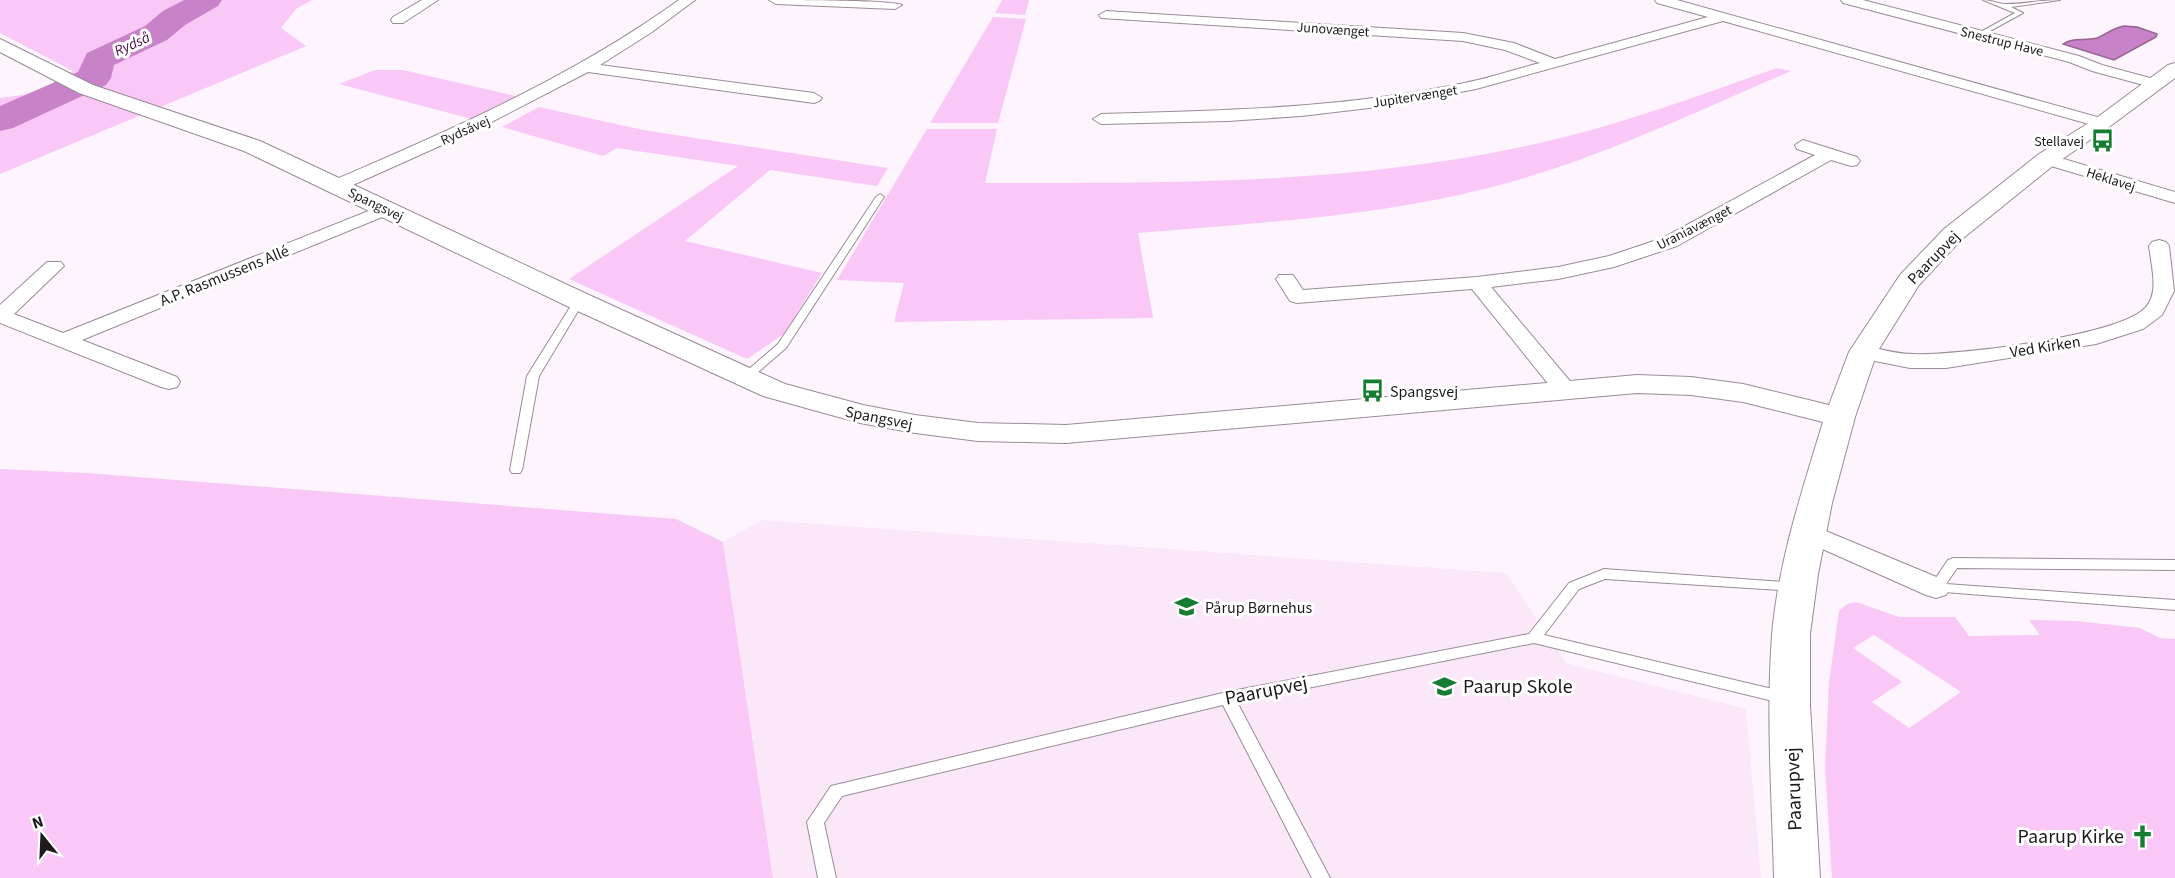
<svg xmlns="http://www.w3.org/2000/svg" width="2175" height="878" font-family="'Source Sans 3',sans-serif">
	<rect width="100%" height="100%" fill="#fef4fd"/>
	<polygon fill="#fae8f9" points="762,520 1506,573 1566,663 1746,709 1761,878 773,878 723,542"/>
	<g fill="#f9c8f7" fill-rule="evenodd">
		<polygon points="0,0 192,0 109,50 196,0 312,0 296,9 281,28 306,46 0,174 0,98 36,93 73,71 0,33"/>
		<polygon points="1002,0 1029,0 1025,15 995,13"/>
		<polygon points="993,17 1026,19 998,123 930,123"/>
		<path d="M1777 68 1791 71C1702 109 1613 152 1521 179 1396 216 1266 222 1138 233L1153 318 894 322 904 283 837 280 927 129H997L985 183C1172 183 1360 185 1544 142 1623 124 1700 95 1777 68Z"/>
		<polygon points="375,70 403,70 520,97 472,119 339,84"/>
		<polygon points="539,107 643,130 888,168 877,186 770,170 685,241 822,273 784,334 747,359 569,279 738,166 617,148 603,156 502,127"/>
		<polygon points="0,469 86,473 676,519 723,542 773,878 0,878"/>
		<path d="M1856 602 1899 617H1955L1969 636 2040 635 2029 620H2031L2076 621 2140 628 2160 638 2175 639V878H1832L1825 768 1829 682 1839 611 1847 604ZM1874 635 1961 692 1909 728 1872 702 1902 682 1853 648Z"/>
	</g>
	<path fill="#c882c7" stroke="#956394" stroke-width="1.5" d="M2124 26 2137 27 2157 34 2156 37 2114 60 2063 44C2072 37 2086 41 2097 38 2106 34 2113 28 2124 26Z"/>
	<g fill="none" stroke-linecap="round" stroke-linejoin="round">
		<polygon fill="#c882c7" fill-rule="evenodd" points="184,0 222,0 218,6 185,25 167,40 114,65 111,78 106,85 13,128 0,131 0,106 78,72 87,53 145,26 163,11"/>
		<defs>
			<g id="service">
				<path d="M1983 0C1991 0 1999 4 2006 4 2024 4 2042 0 2060 0L2011 7 2023 13 1979 37 1976 35 1977 34 2015 13Z"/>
				<polygon points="880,194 884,197 786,348 750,379 742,379 740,377 742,375 778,344 876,197"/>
				<polygon points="579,298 584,301 539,376 522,470 520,473 512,473 510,470 527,376 574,301"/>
				<polygon points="1953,558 2175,560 2175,570 1957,568 1946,584 2175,600 2175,610 1931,591 1929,588 1931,585 1948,560"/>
				<polygon points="1604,569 1799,583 1801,586 1799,589 1794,591 1605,579 1579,589 1544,635 1785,692 1790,694 1793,698 1790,702 1785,704 1534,643 1237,702 1330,878 1312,878 1223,705 842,796 824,823 836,878 818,878 807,822 831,786 1227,692 1529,634 1569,583"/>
			</g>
			<g id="minor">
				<polygon points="422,0 438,0 403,23 393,23 391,20 393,17"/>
				<path d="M679 0H695L652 32 600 65 814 93 822 98 819 101 814 103 588 72 480 128 344 189H332L329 185 332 181C453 129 572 77 679 0Z"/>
				<path d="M769 0C790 0 892 0 902 5L895 9 776 4Z"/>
				<path d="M1655 0H1677L2108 120 2110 123 2108 126H2096L1723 21 1476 89 1386 106 1301 116 1228 121 1101 124 1093 119 1101 114C1224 111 1348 108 1469 82 1493 77 1516 69 1540 63L1505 50 1463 41 1101 18 1099 15 1106 11 1463 33 1514 43 1555 59 1708 17 1657 3Z"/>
				<polygon points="1841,0 1863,0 2079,56 2102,65 2161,81 2164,84 2156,89 2151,87 2092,71 2069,62 1843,3"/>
				<polygon points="1803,140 1857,157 1860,161 1857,165 1851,166 1831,160 1677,246 1614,267 1558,279 1491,287 1574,386 1577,391 1574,396 1566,398 1558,396 1472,289 1297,303 1290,301 1276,279 1279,275 1293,275 1303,290 1477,277 1558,267 1609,256 1663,238 1815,155 1797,149 1795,145"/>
				<polygon points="2047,154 2175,192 2175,203 2041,163 2038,159 2041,155"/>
				<polygon points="386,204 392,205 395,209 392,213 82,340 177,377 180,382 177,387 169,389 161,387 0,323 0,305 47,262 61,262 64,266 14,314 63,333"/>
				<path d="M2159 240 2166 242 2169 246 2174 291 2162 315 2143 329 2096 344 1946 368H1910L1855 357 1852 352 1855 347 1863 345C1879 349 1896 354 1913 354 1954 356 2120 336 2145 308 2160 293 2151 265 2149 246L2152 242Z"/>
				<polygon points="1809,524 1946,581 1950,588 1946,595 1936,598 1926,595 1800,539 1796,533 1800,527"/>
			</g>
			<path id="tertiary" d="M0 39 93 85 260 141 589 295 785 384 863 405 915 415 978 423 1066 425 1637 375 1691 377 1743 384 1829 405 1849 352 1900 275 1944 229 2039 154 2095 119 2168 65 2175 63V78L2109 127 2055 164 1962 239 1919 285 1877 352 1855 417 1832 503 1818 574 1810 634V705L1820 878H1774C1772 798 1766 716 1772 635 1778 563 1802 491 1823 422L1743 402 1691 395 1637 393 1066 443 978 441 915 433 860 423 763 396 569 307 244 151 79 93 0 52Z"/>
		</defs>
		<use href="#service" stroke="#988c97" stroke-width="2"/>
		<use href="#minor" stroke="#988c97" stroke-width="2"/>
		<use href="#tertiary" stroke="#988c97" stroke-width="2"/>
		<use href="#service" fill="#fff" fill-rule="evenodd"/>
		<use href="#minor" fill="#fff" fill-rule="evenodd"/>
		<use href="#tertiary" fill="#fff" fill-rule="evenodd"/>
	</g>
	<defs>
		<symbol id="bus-bare" viewBox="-9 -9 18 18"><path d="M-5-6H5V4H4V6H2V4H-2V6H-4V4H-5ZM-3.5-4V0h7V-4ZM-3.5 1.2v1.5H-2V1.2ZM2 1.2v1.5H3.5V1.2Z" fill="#157d31" stroke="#fff" stroke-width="2.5" paint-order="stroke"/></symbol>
		<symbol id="school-bare" viewBox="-9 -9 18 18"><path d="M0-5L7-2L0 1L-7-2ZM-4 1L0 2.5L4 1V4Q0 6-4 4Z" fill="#157d31" stroke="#fff" stroke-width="2.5" paint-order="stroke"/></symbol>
		<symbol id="church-bare" viewBox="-9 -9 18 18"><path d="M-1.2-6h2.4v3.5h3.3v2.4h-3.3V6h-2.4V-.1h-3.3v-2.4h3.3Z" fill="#157d31" stroke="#fff" stroke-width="2.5" paint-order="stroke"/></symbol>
	</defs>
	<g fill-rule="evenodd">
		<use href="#bus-bare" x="2086" y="124" width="33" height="33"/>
		<use href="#bus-bare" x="1356" y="374" width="33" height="33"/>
		<use href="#school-bare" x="1170" y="590" width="33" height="33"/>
		<use href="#school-bare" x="1428" y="670" width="33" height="33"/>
		<use href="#church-bare" x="2126" y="820" width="33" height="33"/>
	</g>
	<g text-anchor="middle" stroke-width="6" stroke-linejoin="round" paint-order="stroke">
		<g font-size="14" fill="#1f1a1e" stroke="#fff">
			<text transform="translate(1333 29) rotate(4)" y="5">Junovænget</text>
			<text transform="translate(2002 41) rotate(14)" y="5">Snestrup Have</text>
			<text transform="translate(1415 96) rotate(-9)" y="5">Jupitervænget</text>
			<text transform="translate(465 130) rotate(-24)" y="5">Rydsåvej</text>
			<text transform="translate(2111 179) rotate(18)" y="5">Heklavej</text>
			<text transform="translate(376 204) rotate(26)" y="5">Spangsvej</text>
			<text transform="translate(1694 227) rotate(-27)" y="5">Uraniavænget</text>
		</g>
		<g font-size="14" fill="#1f1a1e" stroke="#fff" text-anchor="end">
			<text x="2084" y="146">Stellavej</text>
		</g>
		<g font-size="15" font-style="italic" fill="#4a084b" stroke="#fff">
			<text transform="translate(132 44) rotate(-25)" y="5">Rydså</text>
		</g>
		<g font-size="16" fill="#1f1a1e" stroke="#fff">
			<text transform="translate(1933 257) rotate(-46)" y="6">Paarupvej</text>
			<text transform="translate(224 275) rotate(-22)" y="6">A.P. Rasmussens Allé</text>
			<text transform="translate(2045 346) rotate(-9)" y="6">Ved Kirken</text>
			<text transform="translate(879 417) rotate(11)" y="6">Spangsvej</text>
		</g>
		<g font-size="16" fill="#1f1a1e" stroke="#fff" text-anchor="start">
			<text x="1390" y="397">Spangsvej</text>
			<text x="1205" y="613">Pårup Børnehus</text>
		</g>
		<g font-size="20" fill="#1f1a1e" stroke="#fff" text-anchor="start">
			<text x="1463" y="693">Paarup Skole</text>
			<text x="2124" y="843" text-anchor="end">Paarup Kirke</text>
		</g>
		<g font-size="20" fill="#1f1a1e" stroke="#fff">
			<text transform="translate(1266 690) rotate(-11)" y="7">Paarupvej</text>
			<text transform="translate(1793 789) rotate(-92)" y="7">Paarupvej</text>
		</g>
	</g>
	<g transform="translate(42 836) rotate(342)" stroke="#ffffff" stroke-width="4.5" paint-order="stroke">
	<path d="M0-4.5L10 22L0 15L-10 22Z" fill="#1f1a1e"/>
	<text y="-9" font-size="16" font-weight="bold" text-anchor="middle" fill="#1f1a1e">N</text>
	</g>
</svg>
